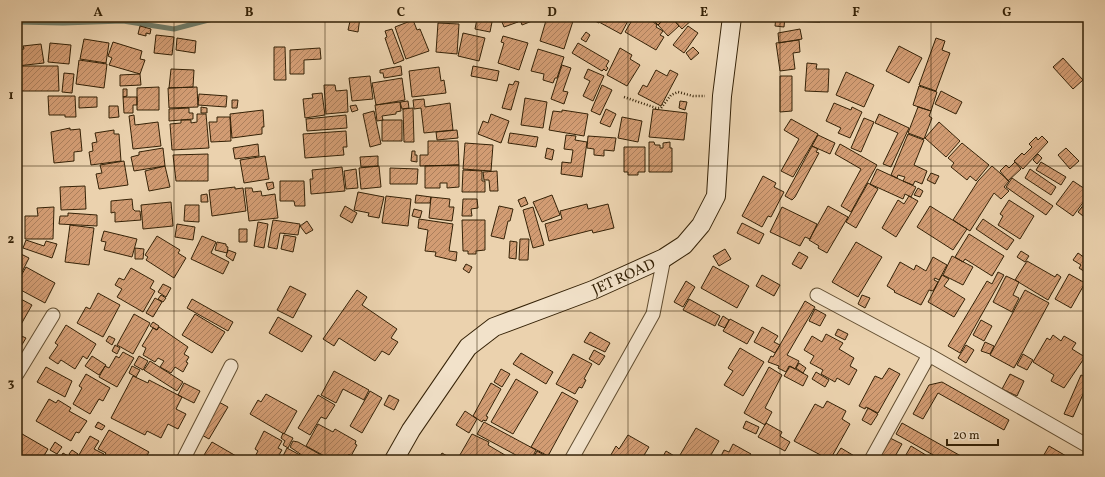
<svg xmlns="http://www.w3.org/2000/svg" width="1105" height="477" font-family="Vollkorn,serif">
  <style>
    .lines { fill: none; stroke-linecap: round; stroke-linejoin: round }
    .stream { stroke: #707c69; stroke-width: 5 }
    .building { fill: url(#building-hatch); stroke: #352207 }
    .street-casing { stroke: #624e31; stroke-width: 15 }
    .secondary-casing { stroke: #352207; stroke-width: 20 }
    .path { stroke: #352207; stroke-width: 2.5; stroke-dasharray: 1 2; stroke-linecap: butt }
    .street { stroke: #f2e2ca; stroke-width: 13 }
    .secondary { stroke: #f2e2ca; stroke-width: 18 }
    .grid { fill: none; stroke: #352207; stroke-width: 1; stroke-opacity: 0.55 }
    .labels { text-anchor: middle; stroke-width: 4; stroke-linejoin: round; paint-order: stroke }
    .street-label { font-size: 15px; fill: #352207; stroke: #f2e2ca }
    .neatline { fill: none; stroke: #352207; stroke-width: 1.5 }
    .grid-label { font-size: 13px; text-anchor: middle; font-weight: bold; fill: #352207 }
  </style>
  <defs>
    <pattern id="building-hatch" width="6" height="6" patternUnits="userSpaceOnUse"><rect width="6" height="6" fill="#d29c73"/><path d="M-1 1l2-2M0 6l6-6M5 7l2-2" fill="none" stroke="#ab7f5c"/></pattern>
  </defs>
  <rect width="100%" height="100%" fill="#ebd2ae"/>
  <filter id="stains"><feTurbulence type="fractalNoise" baseFrequency=".005" numOctaves="4"/><feColorMatrix values="0 0 0 0 .2 0 0 0 0 .09 0 0 0 0 .02 0 0 0 .5 -.17"/></filter>
  <radialGradient id="worn" r=".72"><stop offset=".6" stop-color="#630" stop-opacity="0"/><stop offset="1" stop-color="#630" stop-opacity=".3"/></radialGradient>
  <g class="lines">
    <path class="stream" d="M17,22l46,1 60,-2 51,8 46,-12"/>
  </g>
  <path class="building" d="M17,17h13v1h-13z
    M351,17h9l-2,15 -10,-2z
    M365,17h10l-8,4z
    M467,17h26v3z
    M500,17h16l2,5 -14,5z
    M519,17h23l-20,8z
    M547,17l27,1 -10,31 -24,-8z
    M587,17h15l-3,6z
    M602,17h28l-9,17 -22,-12z
    M634,17h13l10,8 -1,2 7,4 -3,4 4,2 -8,13 -31,-18z
    M650,17h16l-8,8z
    M666,17h5l8,9 -11,10 -10,-11z
    M671,17h24l-13,12z
    M776,17h9l-1,10 -9,-1z
    M786,17h34v5l-34,-1z
    M477,19l15,3 -2,10 -15,-3z
    M413,20l4,10 3,-1 9,22 -23,8 -11,-32z
    M438,23l21,1 -2,30 -21,-2z
    M140,26l11,3 -1,5 -4,-1v3l-8,-2z
    M688,26l10,7 -14,20 -11,-8z
    M392,29l12,31 -10,4 -9,-26 2,-1 -2,-6z
    M800,29l2,10 -23,4 -1,-10z
    M586,32l4,3 -4,7 -5,-3z
    M463,33l22,5 -6,23 -21,-5z
    M156,35l18,2 -2,18 -18,-2z
    M503,36l25,7 -9,27 -21,-7 6,-20 -3,-1z
    M177,38l19,3 -1,12 -19,-3z
    M936,38l9,3 -3,9 8,3 -14,38 -17,-6z
    M84,39l25,4 -3,20 -26,-4z
    M799,40l1,12 -7,1 2,16 -15,2 -4,-28z
    M113,42l29,9 -2,8 5,1 -5,14 -31,-9 3,-7 -4,-2z
    M50,43l21,2 -2,19 -21,-2z
    M578,43l31,18 -3,5 2,2 -2,3 -2,-2 -2,2 -30,-18z
    M41,44l3,19 -27,3v-16l7,-1 -1,-3z
    M899,46l23,12 -13,25 -23,-12z
    M274,47h11l1,33h-12z
    M693,47l6,6 -8,7 -5,-7z
    M320,48l1,11 -17,1v14h-14v-24z
    M620,48l12,7 -2,4 10,6 -13,21 -20,-11z
    M538,49l26,8 -7,21h-2l-2,5 -10,-3 1,-6 -13,-3z
    M1063,58l20,22 -10,9 -20,-22z
    M79,60l28,4 -3,24 -28,-4z
    M807,63l10,1 -1,5h13l-1,23 -23,-1z
    M562,65l9,3 -8,23 5,1 -4,12 -13,-5z
    M21,66h37l1,25h-38z
    M401,66l1,9 -18,3 -1,-5h-3v-3z
    M473,66l26,5 -2,10 -26,-5z
    M439,67l2,14 3,-1 2,13 -34,4 -3,-26z
    M171,69l23,1 -1,17 -24,1z
    M588,69l16,7 -11,25 -10,-5 7,-15 -6,-3z
    M656,70l11,6 3,-6 8,4 -17,32 -23,-12 5,-9 4,2z
    M846,72l28,13 -10,22 -28,-12z
    M64,73l10,1 -2,19 -10,-1z
    M140,74l1,11 -21,1v-11z
    M370,76l3,23 -21,2 -3,-23z
    M780,76h12v35l-12,1z
    M402,78l3,22 -29,5 -4,-22z
    M515,81l4,1 -8,28 -9,-2 7,-24 4,1z
    M324,85h11l1,6 11,-1 1,22 -22,2z
    M602,85l10,5 -12,25 -9,-4z
    M919,86l18,6 -6,19 -18,-6z
    M159,87v23h-22v-22z
    M197,87l1,20 -29,1 -1,-20z
    M123,89h4v7l-4,1z
    M941,91l21,11 -6,12 -21,-10z
    M322,93l3,22 -20,3 -2,-19 10,-1 -1,-4z
    M199,94l28,2 -1,11 -28,-2z
    M48,96h27l1,21h-11v-2h-16z
    M79,97h18v10l-18,1z
    M123,97h14v8h-4v8h-9z
    M525,98l22,4 -4,26 -22,-3z
    M424,99l1,8 25,-4 3,27 -29,3 -3,-25 -7,1 -1,-9z
    M232,100h6l-1,8h-5z
    M408,101l1,7 -7,1 -2,-7z
    M680,101l7,1 -2,8 -6,-2z
    M400,102l1,9 -5,1v2l-14,2 1,4 -6,1 -2,-16z
    M834,103l17,7 1,-3 10,5 -12,26 -12,-5 3,-5 -15,-7z
    M356,105l2,5 -6,2 -2,-6z
    M109,106h9l1,11 -10,1z
    M201,107l6,1v5h-6z
    M918,107l13,4 -2,5 3,2 -8,21 -16,-6z
    M189,108v5h4v6l-24,2v-12z
    M413,108l1,34h-10l-1,-33z
    M606,109l10,5 -6,13 -10,-4z
    M653,109l34,4 -3,27 -35,-3z
    M263,110l1,17h-2v7l-30,4 -2,-24z
    M562,110l26,4 -4,22 -35,-6 4,-19 9,1z
    M374,111l7,33 -11,3 -7,-33z
    M197,114h9l3,34 -37,2 -2,-26 11,-1v-3h10v3l6,-1z
    M491,114l18,7 -8,22 -23,-9 5,-13 5,2z
    M879,114l30,14 -18,39 -8,-3 15,-31 -23,-10z
    M134,115l1,10 23,-3 3,24 -28,3 -4,-33z
    M346,115l1,13 -40,3 -1,-12z
    M217,117h13l1,24 -20,1 -2,-20h8z
    M622,117l20,4 -4,21 -20,-4z
    M864,118l10,4 -13,30 -10,-4z
    M791,119l27,15 -25,43 -12,-6 18,-32 -15,-9z
    M382,120h20v21h-20z
    M939,122l21,19 -14,16 -21,-19z
    M70,128v2l10,-1 2,22 -8,1v9l-20,2 -3,-31z
    M114,130v4h5l2,27 -30,4 -2,-13 4,-1 -1,-8 5,-1 -2,-9z
    M457,130l1,8 -21,2 -1,-8z
    M346,131l1,16h-4l1,8 -39,3 -2,-24z
    M510,133l28,4 -2,10 -28,-4z
    M908,134l16,6 -10,25 13,6 -5,13 -7,-3 -2,4 -10,-4 2,-4 -7,-2 -1,3 -6,-3z
    M566,135l10,1 -1,4 12,2 -5,35 -21,-3 1,-12 9,1 2,-13 -9,-1z
    M818,135l17,8 -5,11 -18,-8z
    M588,136l28,2 -2,13 -10,-1v6l-10,-1v-6l-7,-1z
    M1042,136l6,6 -25,27 -9,-8 8,-8 2,2 8,-8 -3,-3 7,-7 2,3z
    M428,141h30l1,24 -39,1v-11h8z
    M649,142h5l1,3h5v3h3v-5l7,-1v6h2v24h-23z
    M465,143l28,2 -2,26 -28,-2z
    M962,143l27,22 -13,16 -6,-5 -3,4 -16,-13 3,-4 -6,-5z
    M258,144l1,12 -24,3 -2,-11z
    M840,144l37,21 -26,47 -10,-6 20,-37 -26,-15z
    M812,146l6,3 -2,3 3,1 -24,44 -3,3 -7,-4z
    M624,147h21v25h-7v3h-10v-3h-4z
    M163,148l2,18 -31,5 -3,-14 8,-2v-3z
    M547,148l7,2 -2,10 -7,-2z
    M1066,148l13,13 -9,8 -12,-14z
    M412,151h3v4h2v7l-6,-1z
    M208,154v27h-32l-3,-26z
    M1038,154l4,4 -5,6 -4,-4z
    M265,156l4,23 -25,4 -4,-23z
    M378,156v10l-17,1 -1,-10z
    M124,161l4,24 -29,4 -3,-15 6,-1 -2,-8z
    M1015,162l6,7 -13,12 -8,-10 6,-6 3,3z
    M1041,162l25,15 -5,8 -25,-15z
    M459,165v22l-12,1v-5h-7v5h-15v-22z
    M165,166l5,21 -21,4 -4,-20z
    M379,166l2,21 -20,2 -2,-21z
    M992,166l17,15 -5,6 5,4 -8,8 -7,-6 -24,38 -17,-11 25,-39z
    M342,167l3,24 -34,3 -1,-15h3l-1,-9z
    M390,168l28,1 -1,15h-27z
    M356,169l2,19 -12,1 -2,-18z
    M877,169l39,18 -5,10 -6,-3 -2,5 -33,-15z
    M1030,169l26,18 -5,8 -26,-17z
    M463,170l19,1v10h3v11h-23z
    M497,171l1,20h-8l-1,-11h-5l-1,-8z
    M931,173l8,3 -4,8 -8,-4z
    M763,176l13,7 -2,4 10,5 -13,25 -3,-1 -6,11 -20,-11z
    M1012,178l41,28 -7,9 -40,-28z
    M280,181h24l1,25h-10l-1,-5h-14z
    M1073,181l15,10v5l-15,20 -17,-12z
    M273,182l1,6 -6,2 -2,-7z
    M868,183l10,6 -22,39 -10,-6z
    M85,186l1,23 -25,1 -1,-23z
    M235,187v2l8,-1 3,23 -34,5 -3,-26z
    M245,188h7l1,4 8,-1 1,5 13,-2 3,24 -29,3z
    M918,188l5,3 -3,6 -6,-2z
    M358,192l26,5 -5,21 -11,-2 1,-3 -15,-3z
    M207,194l1,8h-7v-7z
    M416,195l15,2 -1,6h-15z
    M552,195l8,20 -18,7 -9,-20z
    M386,196l25,3 -3,27 -26,-3z
    M909,196l9,5 -22,36 -14,-9 16,-28 6,4z
    M431,197l19,2 -1,8h5l-2,14 -23,-3z
    M525,197l3,7 -7,3 -3,-7z
    M132,199l1,10 2,2h5l1,9 -26,2v-10l-4,1v-12z
    M463,199h14l1,9 -7,1 1,7h-10z
    M1088,199v21l-10,-8z
    M1009,200l25,16 -14,23 -22,-14 5,-9 -3,-2z
    M171,202l2,24 -30,3 -2,-24z
    M587,204l1,5 20,-5 6,24 -21,5 -1,-3 -43,11 -4,-17 17,-5 -2,-8z
    M185,205h14v17l-15,-1z
    M345,206l12,7 -5,10 -12,-7z
    M499,206l14,3 -3,12h-2l-4,18 -13,-3z
    M828,206l20,11 -21,36 -9,-5 1,-2 -10,-6z
    M930,206l37,23 -14,21 -36,-23z
    M54,207l-1,32h-28v-23h13l-1,-8z
    M533,207l11,38 -11,3 -10,-38z
    M782,207l35,17 -7,15 -5,-2 -5,9 -30,-14z
    M414,209l8,2 -2,7 -8,-2z
    M68,213l29,2v11l-38,-2 1,-8h8z
    M419,219l34,5 -4,27 8,1 -1,9 -21,-5 1,-4 -11,-1 3,-21 -10,-2z
    M983,219l31,21 -7,10 -31,-21z
    M273,220l27,4 -2,11 -18,-2 -3,16 -9,-2z
    M462,220h23v30l-9,1v3h-8v-3h-5z
    M307,221l6,9 -7,4 -6,-8z
    M258,222l10,2 -4,24 -10,-2z
    M742,223l22,11 -5,10 -22,-11z
    M177,224l18,3 -2,13 -18,-3z
    M70,225l24,3 -5,37 -24,-3z
    M239,229h8v13h-8z
    M104,231l33,8 -5,18 -28,-7 2,-8 -5,-1z
    M969,234l35,22 -12,20 -27,-17 -2,3 -8,-5z
    M284,235l12,2 -3,15 -12,-3z
    M157,236l23,14 -2,3 8,5 -12,20 -28,-18 2,-3 -3,-2z
    M202,236l14,6 -5,11 18,9 -6,12 -32,-15z
    M520,239h9l-1,21h-9z
    M26,240l18,6 2,-5 11,3 -5,14 -29,-10z
    M510,241l7,1 -1,17 -7,-1z
    M217,242l9,2v2l2,1 -1,6 -12,-3z
    M856,242l26,15 -24,40 -26,-15z
    M135,248l9,1 -1,10h-8z
    M725,249l6,10 -12,7 -6,-10z
    M228,250l8,3 -3,8 -7,-5z
    M1021,251l8,5 -4,6 -8,-5z
    M17,252l12,6 -12,24z
    M799,252l9,5 -7,12 -9,-5z
    M1078,253l10,7v14l-9,-6 2,-3 -8,-5z
    M952,256l21,11 -10,18 -20,-10z
    M933,257l14,8 -8,15 -4,-2 -1,2 4,2 -5,9 -4,-1 -8,15 -27,-13 1,-1 -8,-5 13,-24 14,8 2,-5 10,6z
    M1027,261l28,16 2,-3 4,3 -13,23 -33,-20z
    M466,264l6,3 -3,6 -6,-4z
    M713,266l36,20 -12,22 -36,-20z
    M26,267l29,16 -10,20 -28,-15v-5z
    M131,268l23,13 -4,7 5,3 -12,21 -26,-15 5,-8 -7,-4 4,-7 5,2z
    M998,272l6,3 -44,78 -12,-7 39,-65 5,3z
    M1069,274l16,9 -14,25 -16,-9z
    M762,275l18,10 -6,11 -18,-10z
    M942,275l7,4 -5,7 21,13 -11,18 -26,-15z
    M1006,276l13,6 -6,13 6,3 -7,14 -19,-10z
    M686,281l9,6 -12,20 -9,-5z
    M163,284l8,4 -5,9 -8,-5z
    M290,286l16,8 -13,24 -16,-8z
    M357,290l10,7 -5,8 35,24 -6,9 7,4 -9,13 -7,-4 -7,10 -36,-23 -5,8 -11,-7z
    M1025,290l24,13 -35,65 -24,-13z
    M98,293l22,12 -17,32 -26,-14 9,-16 4,2z
    M161,295l5,3 -3,4 -5,-3z
    M862,295l8,3 -5,10 -7,-4z
    M17,297l15,8 -13,23 -2,-1z
    M155,298l7,4 -9,15 -7,-4z
    M192,299l41,23 -5,9 -41,-23z
    M689,299l31,17 -5,10 -32,-16z
    M805,301l10,6 -28,48 12,6 -4,8 -6,-3 -3,6 -8,-4 1,-2 -11,-4 3,-6 2,1z
    M815,309l11,6 -6,11 -11,-5z
    M134,314l16,9 -17,31 -16,-9z
    M195,314l30,18 -13,21 -30,-18z
    M723,316l6,4 -4,8 -7,-3z
    M278,317l34,19 -10,16 -33,-19z
    M730,319l24,13 -7,12 -24,-13z
    M981,320l11,6 -8,15 -11,-6z
    M153,322l6,4 -2,4 -7,-4z
    M66,325l30,19 -9,15 -4,-3 -8,13 -14,-9 -3,4 -9,-6 9,-13 -3,-2z
    M159,327l29,20 -4,7 5,3 -3,5 2,1 -5,9 -8,-5 -4,6 -11,-6 4,-6 -6,-3 -3,4 -12,-7 3,-7 -4,-2 11,-18 4,2z
    M762,327l16,9 -4,6 6,3 -5,8 -21,-11z
    M838,329l10,5 -3,6 -10,-5z
    M590,332l20,11 -5,9 -21,-10z
    M17,334l9,4 -9,15z
    M826,334l17,9 -4,6 15,9 -4,8 7,4 -8,15 -12,-7 -2,4 -14,-8 2,-4 -13,-7 4,-7 -10,-6 8,-14 10,6z
    M1053,335l8,6 3,-5 12,7 -4,6 13,8 -21,31 -13,-7 3,-6 -21,-13 14,-24 3,2z
    M109,336l6,3 -3,6 -6,-4z
    M985,342l9,4 -4,8 -9,-3z
    M115,345l5,3 -3,6 -5,-3z
    M966,345l8,5 -8,13 -8,-5z
    M740,348l24,14 -21,34 -19,-11 9,-14 -5,-3z
    M594,350l11,6 -6,9 -10,-6z
    M123,352l11,6 -17,29 -18,-10 6,-11 4,2 7,-12 3,2z
    M521,353l32,19 -7,12 -33,-20z
    M573,354l19,10 -8,15 2,1 -4,8 -3,-1 -4,7 -19,-10z
    M1023,354l10,6 -6,10 -10,-5z
    M92,356l14,9 -7,10 -14,-9z
    M139,356l9,5 -5,9 -9,-5z
    M150,361l33,21 -6,9 -33,-21z
    M799,363l7,5 -3,5 -7,-5z
    M132,366l8,4 -4,7 -7,-4z
    M790,366l18,10 -5,10 -19,-10z
    M46,367l26,14 -7,16 -28,-15z
    M769,367l13,8 -17,33 7,4 -7,13 -21,-12z
    M889,368l11,6 -22,39 -12,-6 -1,2 -6,-3 16,-30 7,3z
    M501,369l9,5 -8,13 -8,-5z
    M334,371l35,19 -5,10 -21,-11 -7,14 -15,-8z
    M816,372l13,8 -4,7 -13,-8z
    M86,374l24,14 -7,13 -4,-2 -9,15 -17,-10 9,-16 -3,-2z
    M1010,374l14,7 -7,15 -15,-7z
    M1081,375l7,3v5l-15,34 -9,-3z
    M133,376l15,7 1,-3 33,17 -6,12 10,5 -8,15 -10,-5 -7,14 -14,-7 -2,4 -34,-17z
    M516,379l22,13 -25,42 -22,-12z
    M942,382l67,38 -5,10 -66,-37 -15,26 -10,-5 16,-29z
    M184,383l16,8 -6,12 -16,-8z
    M491,383l10,6 -15,27 2,1 -2,4 -3,-1 -1,2 -9,-6z
    M370,391l12,7 -20,35 -12,-7z
    M562,392l16,9 -30,55 -17,-9z
    M266,394l31,17 -13,23 -34,-20 8,-14 3,2z
    M318,395l17,10 -9,14 -5,-2 -11,18 -12,-7z
    M389,395l10,5 -5,10 -10,-5z
    M49,399l7,4 2,-3 13,8 -2,3 18,10 -8,12 -3,-1 -5,9 -35,-20z
    M217,401l11,6 -19,32 -11,-6z
    M827,401l19,10 -4,8 8,5 -20,36 -36,-19 21,-37 8,4z
    M868,408l10,6 -7,11 -9,-5z
    M465,411l12,8 -8,14 -13,-8z
    M746,421l13,6 -3,7 -13,-6z
    M98,422l7,4 -3,4 -7,-3z
    M484,422l52,28 -5,10h-6l-48,-26z
    M766,423l16,9 -2,4 10,6 -5,9 -27,-14z
    M902,423l66,37h-26l-46,-26z
    M318,424l15,8 2,-3 21,12 -1,3 2,1 -6,11 -2,-2 -4,6 -8,-2 -1,2h-4l-26,-14z
    M696,428l23,13 -11,19h-19l-9,-5z
    M109,430l40,22 -5,8h-33l-7,-4 2,-3 -8,-4z
    M17,431l31,18 -6,10 -25,1z
    M264,431l18,10 -4,7 4,2 -6,10h-23l5,-9 -3,-2z
    M283,433l10,5 -5,10 -5,-3 2,-4 -4,-3z
    M472,434l17,8 -1,3 22,13 -1,2h-52z
    M628,435l21,12 -6,10 3,1 -1,2h-37l8,-14 3,3z
    M90,436l9,5 -5,8 10,5 -3,6h-25z
    M890,438l12,6 -9,16h-15z
    M293,441l5,1 32,18h-21l-19,-13z
    M55,442l7,5 -5,7 -7,-4z
    M212,442l31,18h-42z
    M733,444l18,10 -2,3 4,3h-34l5,-10 5,2z
    M911,446l23,14h-31z
    M1049,446l24,14h-32z
    M287,448l22,12h-28z
    M841,448l15,9 -2,3h-21z
    M72,450l6,4 -2,4 -7,-4z
    M537,451l12,7 -1,2h-16z
    M666,451l15,9h-20z
    M63,453l12,7h-16z
    M442,453l12,7h-16z"/>
  <g class="lines">
    <g class="street-casing">
      <path id="street" d="M817,295l112,60 159,91
        M17,374l36,-59
        M183,460l48,-94
        M571,460l82,-146 11,-56
        M871,460l58,-105"/>
    </g>
    <g class="secondary-casing">
      <g id="secondary">
        <path id="s1" d="M394,460l17,-30 57,-83 26,-20 99,-37 71,-32 20,-13 17,-20 15,-29 6,-100 10,-79"/>
      </g>
    </g>
    <path class="path" d="M624,97l32,11h5l10,-13 7,-3 15,4h12"/>
    <use href="#street" class="street"/>
    <use href="#secondary" class="secondary"/>
  </g>
  <path class="grid" d="M174,17v443M325,17v443M477,17v443M628,17v443M780,17v443M931,17v443M17,166h1071M17,311h1071"/>
  <g class="labels">
    <g class="street-label">
      <text dy="5" stroke="none"><textPath href="#s1" startOffset="307">JET ROAD</textPath></text>
    </g>
  </g>
  <rect width="1105" height="477" fill="none" stroke="#ebd2ae" stroke-width="44"/>
  <path d="M947 439v6h51v-6" fill="none" stroke="#352207" stroke-width="2"/>
  <text x="953" y="439" font-size="12" fill="#352207" stroke="#f2e2ca" stroke-width="3" paint-order="stroke">20 m</text>
  <rect x="22" y="22" width="1061" height="433" class="neatline"/>
  <g class="grid-label">
    <text x="98" y="16">A</text>
    <text x="249" y="16">B</text>
    <text x="401" y="16">C</text>
    <text x="552" y="16">D</text>
    <text x="704" y="16">E</text>
    <text x="856" y="16">F</text>
    <text x="1007" y="16">G</text>
    <text x="11" y="99">1</text>
    <text x="11" y="243">2</text>
    <text x="11" y="387">3</text>
  </g>
  <rect width="100%" height="100%" filter="url(#stains)"/>
  <rect width="100%" height="100%" fill="url(#worn)"/>
</svg>
